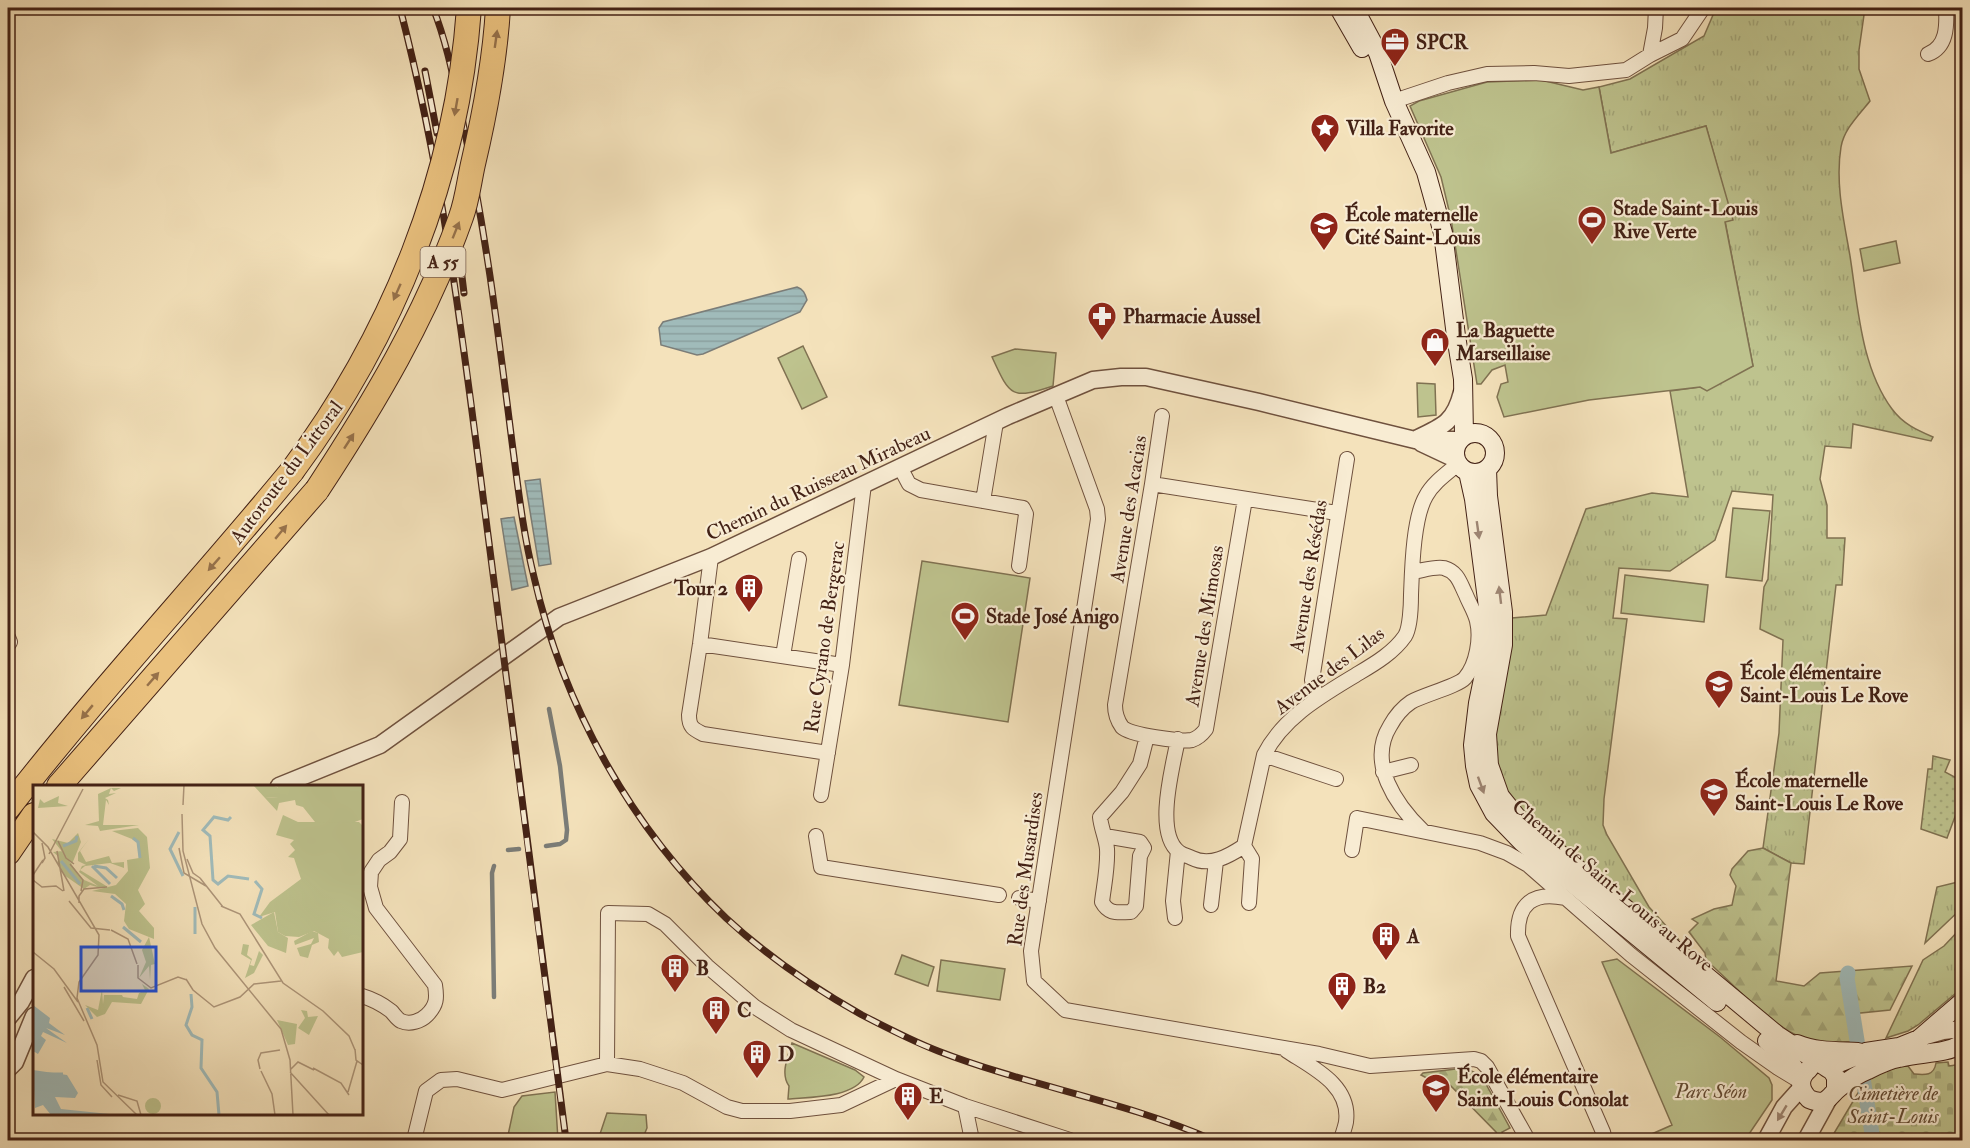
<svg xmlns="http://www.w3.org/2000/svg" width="1970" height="1148" font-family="'IM FELL Double Pica',serif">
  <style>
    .grass { fill: url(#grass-tufts); stroke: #807252; stroke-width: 1.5 }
    .forest { fill: url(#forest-firs); stroke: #807252; stroke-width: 1.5 }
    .cemetery { fill: url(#cemetery-stones); stroke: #807252; stroke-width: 1.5 }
    .park { fill: #bec38e; stroke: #807252; stroke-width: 1.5 }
    .garden { fill: url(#garden-dots); stroke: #807252; stroke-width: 1.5 }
    .water { fill: url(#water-rules); stroke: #7b7d78; stroke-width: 1.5 }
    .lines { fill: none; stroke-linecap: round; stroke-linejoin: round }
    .stream { stroke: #7b7d78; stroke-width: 4.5 }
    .canal { stroke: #a0bbba; stroke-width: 15 }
    .minor-casing { stroke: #6f513e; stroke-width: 16 }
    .tertiary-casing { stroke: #6f513e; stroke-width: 19 }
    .secondary-casing { stroke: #432115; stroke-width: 20 }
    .motorway-casing { stroke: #432115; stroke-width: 26 }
    .minor { stroke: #f8ecd3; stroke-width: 14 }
    .tertiary { stroke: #f8ecd3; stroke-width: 16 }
    .secondary { stroke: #f8ecd3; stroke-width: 18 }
    .motorway { stroke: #eac17e; stroke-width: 24 }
    .rail-casing { stroke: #432115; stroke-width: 7 }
    .rail { stroke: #f8ecd3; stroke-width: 4.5; stroke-dasharray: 14; stroke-linecap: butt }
    .motorway-bridge-casing { stroke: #432115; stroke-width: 26; stroke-linecap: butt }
    .motorway-bridge { stroke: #eac17e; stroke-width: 24 }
    .oneway { fill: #96714a }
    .oneway2 { fill: #9e8674 }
    .labels { text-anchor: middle; stroke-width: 4.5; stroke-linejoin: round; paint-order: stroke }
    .shield { fill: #f8ecd3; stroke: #795e4e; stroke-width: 1.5 }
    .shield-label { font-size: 18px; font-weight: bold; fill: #432115 }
    .poi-label { font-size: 20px; font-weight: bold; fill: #432115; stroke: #f8ecd3; text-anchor: start }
    .street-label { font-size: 20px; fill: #432115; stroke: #f8ecd3 }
    .park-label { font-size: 20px; font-style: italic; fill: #624a33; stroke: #f8ecd3 }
    .inset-river { fill: none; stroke: #a0bbba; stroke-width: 3 }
    .inset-road { fill: none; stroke: #ad9579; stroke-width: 1.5 }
    .view { fill: #1d4ed8; fill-opacity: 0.15; stroke: #1d4ed8; stroke-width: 3 }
    .inset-edge { fill: none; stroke: #432115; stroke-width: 3 }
  </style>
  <defs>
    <pattern id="grass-tufts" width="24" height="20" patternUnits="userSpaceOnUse" patternTransform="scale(1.5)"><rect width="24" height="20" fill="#bec38e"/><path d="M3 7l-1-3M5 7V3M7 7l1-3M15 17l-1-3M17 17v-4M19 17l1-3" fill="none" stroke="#a4a77a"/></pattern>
    <pattern id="forest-firs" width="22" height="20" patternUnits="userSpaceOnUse" patternTransform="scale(1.5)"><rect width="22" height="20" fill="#bec38e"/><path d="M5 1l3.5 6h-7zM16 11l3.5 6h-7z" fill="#a4a77a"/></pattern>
    <pattern id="cemetery-stones" width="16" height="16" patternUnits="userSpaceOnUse" patternTransform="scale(1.5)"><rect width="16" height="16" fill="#bec38e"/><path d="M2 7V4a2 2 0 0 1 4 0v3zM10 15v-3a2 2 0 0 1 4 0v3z" fill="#a4a77a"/></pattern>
    <pattern id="garden-dots" width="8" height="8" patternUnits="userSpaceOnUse" patternTransform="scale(1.5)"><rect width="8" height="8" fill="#bec38e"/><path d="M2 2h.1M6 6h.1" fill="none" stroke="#a4a77a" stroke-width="1.8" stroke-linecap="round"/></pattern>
    <pattern id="water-rules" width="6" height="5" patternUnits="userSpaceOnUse" patternTransform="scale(1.5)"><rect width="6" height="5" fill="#a0bbba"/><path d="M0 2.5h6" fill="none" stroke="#8ba09f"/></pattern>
  </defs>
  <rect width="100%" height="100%" fill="#f4e2bb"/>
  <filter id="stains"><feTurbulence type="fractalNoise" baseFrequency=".00333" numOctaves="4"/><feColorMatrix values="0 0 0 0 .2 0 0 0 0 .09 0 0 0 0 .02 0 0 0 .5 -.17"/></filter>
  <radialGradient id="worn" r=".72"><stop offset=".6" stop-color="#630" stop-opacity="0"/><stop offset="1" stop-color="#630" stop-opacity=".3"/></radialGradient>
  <path class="grass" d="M1716,8h149l-6,42v19l11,32c-11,14 -26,28 -29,46 -6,36 3,74 9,109 8,51 11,111 42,153 11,15 25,21 41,28l-2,4 -78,-17 -2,24 -26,-2 -5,33 7,26v33h18l-3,47h-6l-32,279 -13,-1 -28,-15 16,-115 4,-93 -23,-11 4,-42 4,-8 5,-84 -41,-4 -17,49 -45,31 -51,-3 -6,50 14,1 -23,180 -1,26 4,10 42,72 30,33 -155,-126 -14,-16 -12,-23 -5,-27 19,-130 34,-3 40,-106 66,-16 36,4 -18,-106 30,-4 53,-21 -28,-145 7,-1 -26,-94 -95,27 -12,-66 31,-8 74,-43z
    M1962,881v27l-37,35 12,-56z
    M1962,927v61l-44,37 -10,6 -22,7 37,-78 21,-14z"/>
  <path class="forest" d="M1763,848l28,15 -15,118 28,5 16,-13 92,-7 -22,44 -39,4 5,28c-20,0 -42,2 -60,-7 -31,-15 -64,-52 -90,-75l-1,-7 -16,-21 9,-9 -6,-4 22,-10 18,-4 4,-19 -6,-11 2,-6 16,-18z
    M1464,1068l17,7 29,53 -8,4 4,8h-6l-4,-8 -52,-53 -4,6 -19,-10 2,-2z"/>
  <path class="cemetery" d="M1948,1062l1,4 13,-2v76h-132l38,-64 16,-8 24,-2 6,8c11,1 20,2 22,-11z"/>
  <path class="park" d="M1541,80l42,10 16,-3 12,66 95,-27 27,94 -8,2 28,144 -46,25 -7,-4 -111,13 -85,17 -7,-20 4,-13 7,-2 -3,-17 -13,5 -11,14h-4l-26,-165 -10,-42 -31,-71 9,-5 68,-19z
    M1896,241l4,22 -36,8 -4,-22z
    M803,346l24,51 -25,12 -24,-51z
    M1015,349l41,4 -3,33c-42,14 -43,10 -61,-29z
    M1417,383l18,1 1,31 -18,2z
    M1733,508l37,3 -8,70 -36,-4z
    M922,561l108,17 -22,144 -109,-17z
    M1625,575l83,10 -4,37 -83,-9z
    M902,955l32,12 -6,19 -33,-12z
    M1617,959l103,78 49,41 3,7v15l-27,40h-107l34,-15 -70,-163z
    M941,960l64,9 -5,31 -63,-9z
    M792,1043l63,27 9,7c-10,21 -56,20 -76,22l1,-13c-9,-12 -1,-30 3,-43z
    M555,1092l3,48h-51l7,-33 8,-11z
    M607,1113l39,2 1,13 -5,12h-44z"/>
  <path class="garden" d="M1933,756l17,4 -5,12 17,9v17l-15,40 -26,-9 7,-60h4z"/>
  <path class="water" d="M797,287c6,2 8,6 10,13l-7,12 -97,42 -6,1 -36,-10 -2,-17 4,-6z
    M540,479l11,85 -12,2 -14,-85z
    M514,517l14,69 -16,4 -11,-71z"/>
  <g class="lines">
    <path class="stream" d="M546,846l14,-2 6,-4 1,-10 -7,-64 -11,-57
      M508,850l11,-1
      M494,997l-2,-124 2,-7"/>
    <path class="canal" d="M1848,973l-1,5 26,162"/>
    <g class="minor-casing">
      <path id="minor" d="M1928,54c19,-7 19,-28 18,-46
        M1650,55l5,-27 1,-20
        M1394,101l54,-18 39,-9 47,-1 35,3 57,-6 24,-15 32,-16 21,-31
        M1056,396l41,113 1,10 -67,432 3,30 31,29 254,44 51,12 104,-7 7,2 6,6 41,73
        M1162,416l-10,68 -37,221c0,7 2,15 7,22 8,8 58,15 70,13 6,-2 11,-7 14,-11l39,-230
        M900,467l9,17 12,6 102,18 3,6 -7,52
        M1152,484l185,29
        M983,501l13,-79
        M711,557l-11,87 -11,71c0,12 4,14 14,19l125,19
        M1412,572c9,-1 23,-6 32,-4 14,4 16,15 22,27 3,8 9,17 11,26 4,17 0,43 -12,57 -7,8 -42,17 -54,24 -9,6 -16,15 -21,24 -23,37 6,79 33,105
        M8,637l2,5 -2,3
        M700,644l142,21
        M783,656l16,-97
        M1317,699l-5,-19 35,-221
        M1178,739c-5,27 -24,94 1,113 4,3 9,4 13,6 18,9 37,-2 52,-12
        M1264,755l72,24
        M1383,772l28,-7
        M821,795l21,-130 22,-181
        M816,836l5,31 178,28
        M1105,836l35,6 4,6 -4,8 -4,50 -5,6c-13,0 -22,3 -29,-10 2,-17 6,-35 5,-53 -1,-11 -6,-21 -7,-32l22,-25 18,-28 7,-28
        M1244,846l20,-91c20,-39 59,-60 95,-82 17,-10 35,-21 46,-37 5,-8 6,-31 6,-41 1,-25 2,-77 15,-99 7,-13 20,-22 32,-32
        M1244,846l8,13 -3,44
        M1352,850l5,-32 123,25 27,10 21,12 103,90 110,87 37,26 23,14
        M1019,898l20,3
        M1565,898c-32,-7 -48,6 -47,38l85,196 2,8
        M1211,905l5,-44
        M1175,918l-2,-17 5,-50
        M362,996c10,3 20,8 29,15 3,3 6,8 10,10 9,4 20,0 26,-6 10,-10 10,-17 8,-30l-59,-77 -6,-21 1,-15 8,-12 11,-8 10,-13 2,-37
        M1287,1051c26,17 64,34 59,71 -1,6 -4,13 -5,18
        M896,1079l69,27 105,34
        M965,1106l7,34
        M414,1140l12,-49 15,-11 16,-1 45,11 105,-26 33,5 43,14 44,24 15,4h48l51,-6 55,-26 -105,-49 -36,-23 -48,-41 -42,-42 -17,-10 -40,-1 -1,151"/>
    </g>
    <g class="tertiary-casing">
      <path id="tertiary" d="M1418,438c26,-12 37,-17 44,-46
        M1421,443l34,16
        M279,786l101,-41 179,-128 152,-60 297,-141 85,-36 28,-3h25l113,25 156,38h44
        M8,1018l13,-16 13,-24
        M1919,1038l24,-7 19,-2
        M8,1069l7,-7 19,-46
        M1766,1140l18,-33 17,-19
        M1806,1140l22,-40"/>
    </g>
    <g class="secondary-casing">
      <path id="secondary" d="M1339,8l23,40
        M1354,8l24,45 16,48 32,71 17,61 13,103 7,43 1,57
        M1455 453a20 20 0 1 1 40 0a20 20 0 1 1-40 0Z
        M1487,469l1,27 15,116v33l-16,89 2,31 11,31 20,25 257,214 55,36 4,6v12
        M1468,472l6,27 15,116v35l-11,53 -5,42 2,21 4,19 15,28 28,29 195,160
        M1767,1041l16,13 19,24
        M1797,1044c19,8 40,7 61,8
        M1827,1068l39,-16 33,-5 20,-8 43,-37
        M1809,1069c-11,9 -10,20 0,30 19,8 19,-3 31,-12 9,-7 18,-13 28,-17 10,-5 20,-10 31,-12 21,-6 44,-3 63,-14"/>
    </g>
    <g class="motorway-casing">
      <path id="motorway" d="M59,786l258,-296
        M8,808c90,-116 191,-224 284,-337
        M8,853l26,-38"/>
    </g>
    <use href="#minor" class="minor"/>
    <use href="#tertiary" class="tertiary"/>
    <use href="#secondary" class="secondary"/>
    <use href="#motorway" class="motorway"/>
    <g class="rail-casing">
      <path id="rail" d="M400,8c45,173 65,350 88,527 26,202 51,404 78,605
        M433,8c14,35 21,73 29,110 11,53 20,105 28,158 8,55 15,110 22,166 6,45 11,91 22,135 29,128 97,251 192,341 41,38 88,70 136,97 25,13 50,26 76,36 90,35 187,50 275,89
        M1611,8l2,1
        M425,71l12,62
        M457,236l7,57"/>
    </g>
    <use href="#rail" class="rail"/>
    <g class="motorway-bridge-casing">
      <path id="motorway-bridge" d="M292,471c101,-136 165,-294 177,-463
        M317,490c57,-87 109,-174 144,-273 6,-16 8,-35 12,-53 12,-51 22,-104 25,-156"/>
    </g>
    <use href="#motorway-bridge" class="motorway-bridge"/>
  </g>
  <defs><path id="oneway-solid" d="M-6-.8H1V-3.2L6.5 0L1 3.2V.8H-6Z" transform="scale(1.5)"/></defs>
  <g class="oneway">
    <use href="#oneway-solid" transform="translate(496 39) rotate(-82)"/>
    <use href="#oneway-solid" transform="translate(456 107) rotate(100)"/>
    <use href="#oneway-solid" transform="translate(456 230) rotate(-68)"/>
    <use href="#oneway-solid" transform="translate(397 292) rotate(114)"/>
    <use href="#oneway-solid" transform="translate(349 441) rotate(-57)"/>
    <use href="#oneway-solid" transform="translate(281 532) rotate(-50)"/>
    <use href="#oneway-solid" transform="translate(214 564) rotate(131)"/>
    <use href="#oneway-solid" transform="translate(153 679) rotate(-49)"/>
    <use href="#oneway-solid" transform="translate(87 712) rotate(130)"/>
  </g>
  <g class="oneway2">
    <use href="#oneway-solid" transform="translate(1478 530) rotate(82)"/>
    <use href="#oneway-solid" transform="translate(1500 595) rotate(-97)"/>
    <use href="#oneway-solid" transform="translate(1481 785) rotate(70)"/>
    <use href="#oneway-solid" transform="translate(1782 1113) rotate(121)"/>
  </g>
  <defs>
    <g id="office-pin" transform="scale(1.5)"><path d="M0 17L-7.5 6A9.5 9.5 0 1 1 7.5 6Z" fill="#8f2418" stroke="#f8ecd3"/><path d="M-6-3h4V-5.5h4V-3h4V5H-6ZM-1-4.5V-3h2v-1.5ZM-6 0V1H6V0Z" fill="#fff"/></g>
    <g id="sight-pin" transform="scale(1.5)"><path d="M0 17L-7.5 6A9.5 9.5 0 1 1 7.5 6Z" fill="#8f2418" stroke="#f8ecd3"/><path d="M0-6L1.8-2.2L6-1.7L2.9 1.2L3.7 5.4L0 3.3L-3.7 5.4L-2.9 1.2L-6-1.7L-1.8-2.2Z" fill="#fff"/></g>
    <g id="stadium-pin" transform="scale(1.5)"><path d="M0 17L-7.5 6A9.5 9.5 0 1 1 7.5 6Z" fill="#8f2418" stroke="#f8ecd3"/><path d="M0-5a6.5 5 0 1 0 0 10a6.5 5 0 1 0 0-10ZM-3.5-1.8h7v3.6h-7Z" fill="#fff"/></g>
    <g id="school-pin" transform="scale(1.5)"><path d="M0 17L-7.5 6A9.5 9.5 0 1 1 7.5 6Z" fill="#8f2418" stroke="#f8ecd3"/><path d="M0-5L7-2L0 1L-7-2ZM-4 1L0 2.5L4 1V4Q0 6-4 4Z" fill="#fff"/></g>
    <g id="pharmacy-pin" transform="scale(1.5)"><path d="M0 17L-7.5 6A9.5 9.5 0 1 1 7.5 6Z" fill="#8f2418" stroke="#f8ecd3"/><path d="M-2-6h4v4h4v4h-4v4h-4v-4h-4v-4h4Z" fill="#fff"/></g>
    <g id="shop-pin" transform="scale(1.5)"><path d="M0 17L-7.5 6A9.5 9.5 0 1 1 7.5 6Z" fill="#8f2418" stroke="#f8ecd3"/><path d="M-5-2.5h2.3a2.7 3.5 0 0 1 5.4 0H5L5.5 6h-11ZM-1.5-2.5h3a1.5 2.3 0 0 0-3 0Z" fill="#fff"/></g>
    <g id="building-pin" transform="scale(1.5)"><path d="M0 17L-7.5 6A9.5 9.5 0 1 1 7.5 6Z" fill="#8f2418" stroke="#f8ecd3"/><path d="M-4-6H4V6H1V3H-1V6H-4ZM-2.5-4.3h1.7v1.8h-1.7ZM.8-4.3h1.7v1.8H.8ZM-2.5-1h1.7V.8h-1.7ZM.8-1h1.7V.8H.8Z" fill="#fff"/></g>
  </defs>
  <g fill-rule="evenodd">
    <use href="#office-pin" x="1395" y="42"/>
    <use href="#sight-pin" x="1325" y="128"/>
    <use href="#stadium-pin" x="1592" y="220"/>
    <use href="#school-pin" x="1324" y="226"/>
    <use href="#pharmacy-pin" x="1102" y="316"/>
    <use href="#shop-pin" x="1435" y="342"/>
    <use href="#building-pin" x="749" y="588"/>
    <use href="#stadium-pin" x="965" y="616"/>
    <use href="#school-pin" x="1719" y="684"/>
    <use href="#school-pin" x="1714" y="792"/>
    <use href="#building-pin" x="1386" y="936"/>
    <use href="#building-pin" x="675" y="968"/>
    <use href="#building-pin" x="1342" y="986"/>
    <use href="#building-pin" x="716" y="1010"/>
    <use href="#building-pin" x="757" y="1054"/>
    <use href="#school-pin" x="1436" y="1088"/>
    <use href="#building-pin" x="908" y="1096"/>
  </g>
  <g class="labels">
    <rect class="shield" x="420.5" y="247" width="45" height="30" rx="4.5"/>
    <g class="shield-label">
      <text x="443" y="268">A 55</text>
    </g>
    <g class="poi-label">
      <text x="1416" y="49">SPCR</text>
      <text x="1346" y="135">Villa Favorite</text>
      <text x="1613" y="215">Stade Saint-Louis<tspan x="1613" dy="23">Rive Verte</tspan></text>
      <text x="1345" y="221">École maternelle<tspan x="1345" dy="23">Cité Saint-Louis</tspan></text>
      <text x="1123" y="323">Pharmacie Aussel</text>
      <text x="1456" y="337">La Baguette<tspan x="1456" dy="23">Marseillaise</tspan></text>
      <text x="728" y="595" text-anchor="end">Tour 2</text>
      <text x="986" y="623">Stade José Anigo</text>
      <text x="1740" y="679">École élémentaire<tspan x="1740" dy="23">Saint-Louis Le Rove</tspan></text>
      <text x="1735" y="787">École maternelle<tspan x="1735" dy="23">Saint-Louis Le Rove</tspan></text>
      <text x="1407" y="943">A</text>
      <text x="696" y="975">B</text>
      <text x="1363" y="993">B2</text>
      <text x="737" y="1017">C</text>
      <text x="778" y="1061">D</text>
      <text x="1457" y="1083">École élémentaire<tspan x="1457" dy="23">Saint-Louis Consolat</tspan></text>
      <text x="929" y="1103">E</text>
    </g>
    <g class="street-label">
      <text transform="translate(286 472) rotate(-53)" y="7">Autoroute du Littoral</text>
      <text transform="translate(818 483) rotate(-25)" y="7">Chemin du Ruisseau Mirabeau</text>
      <text transform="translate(1128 509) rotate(-81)" y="7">Avenue des Acacias</text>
      <text transform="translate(1308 576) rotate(-81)" y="7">Avenue des Résédas</text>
      <text transform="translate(1204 626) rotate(-81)" y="7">Avenue des Mimosas</text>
      <text transform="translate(824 637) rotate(-82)" y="7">Rue Cyrano de Bergerac</text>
      <text transform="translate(1329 670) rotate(-37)" y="7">Avenue des Lilas</text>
      <text transform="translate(1025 869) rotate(-82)" y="7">Rue des Musardises</text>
      <text transform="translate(1613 885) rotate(40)" y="7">Chemin de Saint-Louis au Rove</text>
    </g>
    <g class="park-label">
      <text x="1711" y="1098">Parc Séon</text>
      <text x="1893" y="1100">Cimetière de<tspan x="1893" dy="23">Saint-Louis</tspan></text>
    </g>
  </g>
  <g transform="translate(33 785)">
    <rect width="330" height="330" fill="#f4e2bb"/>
    <path d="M220,0h19l12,5 -6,7 -13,1zM78,3h10l-7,3 -3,-3 -2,6 7,-1 -11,5 3,2 1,5 -3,-5 -3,25h36l-39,6 -2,-5 -13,-1 14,-4 -1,-27zM26,11l-1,7 10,3 -30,2 2,-9 4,4zM250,30l15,7h61l4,4v126l-21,5 -4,-6 -4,5 -6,-8 1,-9 -15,-8 -15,6 -14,-1 -7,-4 -3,-20 -16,5 11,-15 31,-23 -7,-21 -6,-1 7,-7 -5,-6 4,-4 -18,-5zM45,48l3,9 -9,22 -20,-25 16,4zM56,54l-9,12 6,11 23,-6 3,7 12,-1v6l-14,-5 -25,3 -5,4 28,17h-11l-7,-2 -6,4 -20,-14 -8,-15 2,2 1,-5 -6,-5 9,-1 20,28 16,7 -19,-14 3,-6 4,-1 -8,-4v-8zM116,152l6,27 -4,1 -1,15 -1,-14 -10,12 7,-16 -4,-12zM112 321a8 8 0 1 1 16 0a8 8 0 1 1-16 0Z" fill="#bec38e"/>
    <path d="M239,0h91v34l-11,4 -37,-1 -12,-15 -7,-2 -1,-5 -16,3 -2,8 -12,-13 13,-1v-10z" fill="#bec38e"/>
    <path d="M105,43l9,9 3,31 -12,22 7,14 -6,7 15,17v11l-25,-10 -5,-8 2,-17 -11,-10 -23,-3 24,-6 12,-14 -1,-11 12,-2 -2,-17 -25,-10zM279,146l6,2 1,9 -7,3 -4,13 -8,-2 -3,-8 14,-4 3,-6 -19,7 -1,-4zM210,159l6,1 -2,10 5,4 -2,6 4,1 5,-15 4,4 -9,18 -9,5 6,-18 -10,-6zM109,199l7,5 -8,15 -29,-2 -7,12 -8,3 -12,-12 13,5 4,-21 1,15 1,-9h18l-2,-4 3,6 14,2 2,-6 6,-3zM268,225l6,1 1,6 10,-1 -9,19 -11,-7 7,-10zM244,235l20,4 -2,20 -7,1z" fill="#bec38e"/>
    <path d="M241,127l4,20 10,6 -2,15 -18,-7 -17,-21z" fill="#bec38e"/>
    <path d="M0,220l17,13 -1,5 16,12 -19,-7 21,15 -24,-11 -2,4 5,4 -8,14 -5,-3zM0,285l34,5 11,18 -3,5 -20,-1 6,12 58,6h-68l-8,-10 -8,3z" fill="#a0bbba"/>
    <path class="inset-river" d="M198,32l-3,3 -14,-3 -11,13 7,6 3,44 5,4 10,-8 21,3M146,47l-9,17 13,27M100,53l5,4 2,16M30,61l13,-5 1,-5M28,76l19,23M59,81l18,18M61,81l12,2 11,10M222,96l7,8 -8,25 8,4M78,111l11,8 2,6M162,122v27M90,142l18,15M158,209l1,13 -6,18 6,10 10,5 -1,28 16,24 2,23M54,223l5,11 -4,-9M0,289h30"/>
    <path class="inset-road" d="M150,20l1,-20M149,29l1,37 19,73 13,24 66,81 9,31 3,55M0,47l15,15 51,88 -1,20 -19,27 -2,16 20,47 6,37 34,33M25,56l8,17 8,6M146,63l5,25 22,13M24,66l7,40M16,69l34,-65M154,74l6,14 7,5M9,78l3,-5 -3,-15M37,79l13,16 -2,11M0,90l10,-15M167,93l23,29M0,95l9,7 14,-1 7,5M36,116l22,27 19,2M46,118v-7l5,-7 23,-2M188,121l19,8 43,69 40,28 26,25 6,14M78,145l17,9 9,25M0,167l21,17 24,33M105,180v13l13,10 27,-11 9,3M153,194l7,11 21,17 26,-10 14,-13 27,-3M31,202l20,34M322,264l1,11 7,5M64,275l4,25 11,12M280,283l28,15 8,12M227,284l-2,-9 3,-7 19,-3M258,284l7,-7 16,8M228,286l11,23 3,21M257,287l39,43M315,307l9,-31M85,310l19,6 4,14"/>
    <path class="view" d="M48,162h75v44h-75z"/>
    <rect width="330" height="330" class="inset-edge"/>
  </g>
  <rect width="1970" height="1148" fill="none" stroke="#f4e2bb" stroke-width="30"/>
  <rect x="9" y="9" width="1952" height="1130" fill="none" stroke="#432115" stroke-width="3"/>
  <rect x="15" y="15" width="1940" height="1118" fill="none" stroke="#432115" stroke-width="1.5"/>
  <rect width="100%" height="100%" filter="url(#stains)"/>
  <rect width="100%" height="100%" fill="url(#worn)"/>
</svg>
